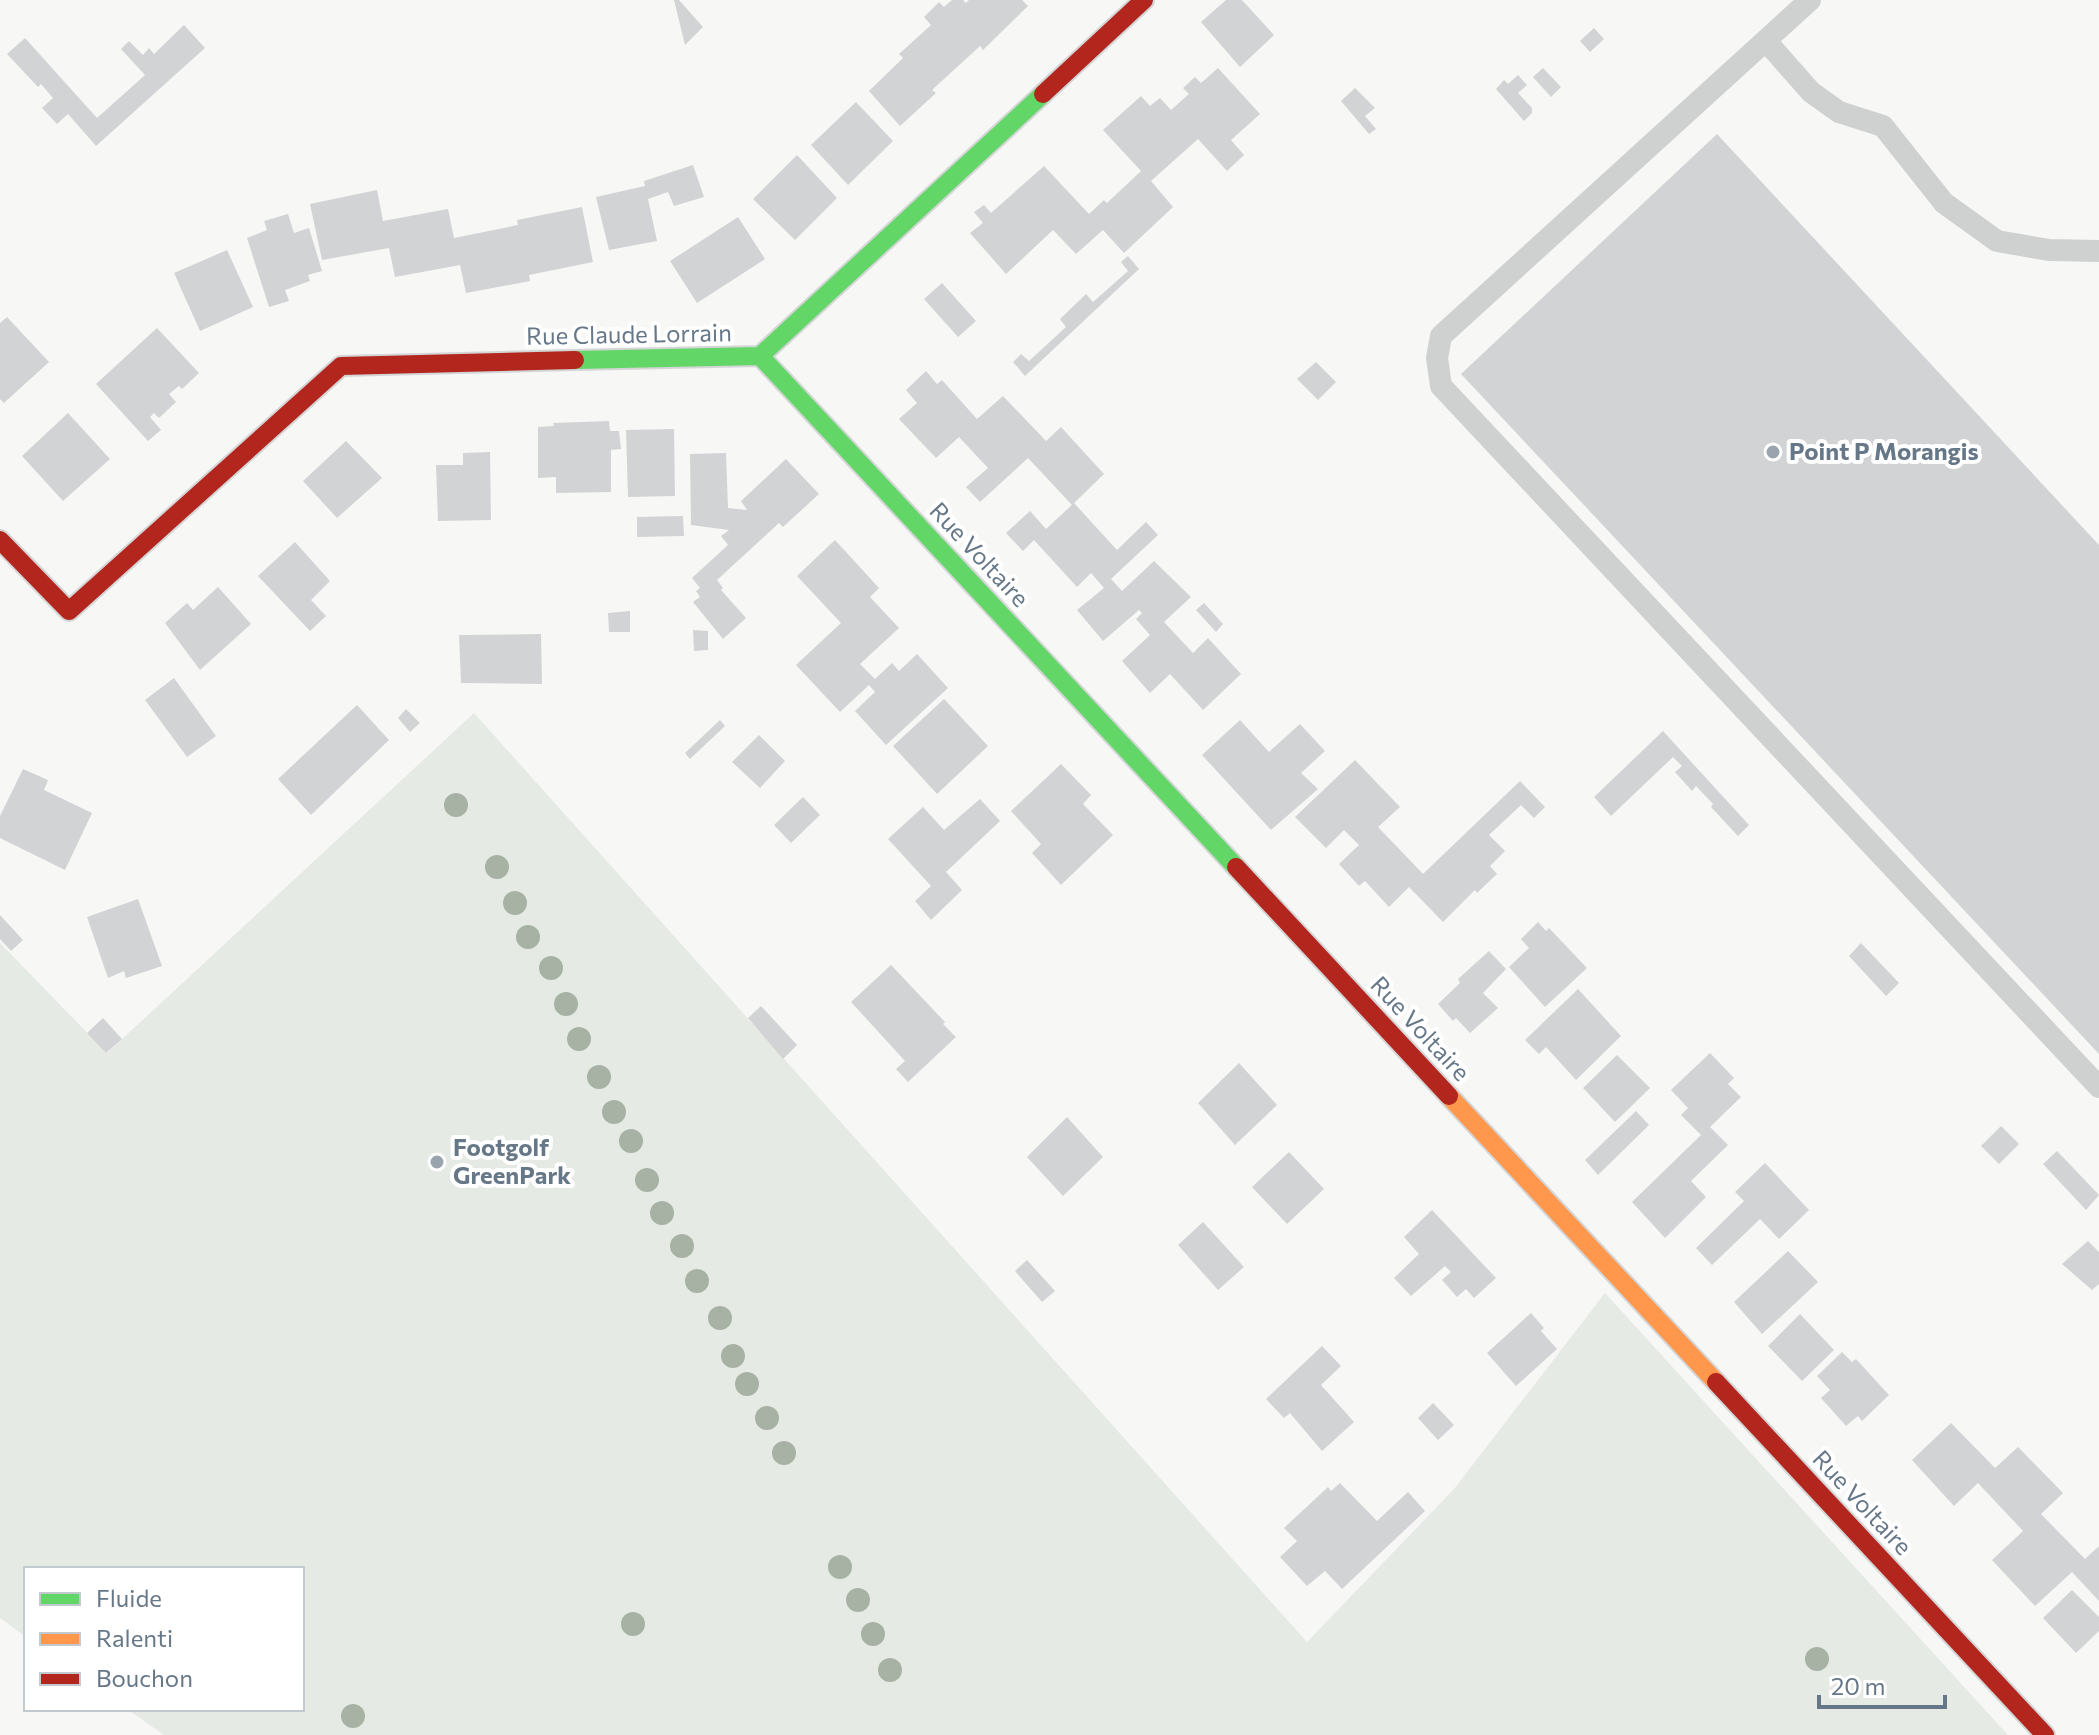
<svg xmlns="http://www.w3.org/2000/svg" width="2099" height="1735" font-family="Commissioner,sans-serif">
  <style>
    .green { fill: #e6eae4 }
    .building { fill: #d2d3d4 }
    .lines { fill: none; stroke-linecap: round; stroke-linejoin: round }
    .fast-casing { stroke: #d4d5d6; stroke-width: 22 }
    .slow-casing { stroke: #d4d5d6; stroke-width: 22 }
    .jam-casing { stroke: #d4d5d6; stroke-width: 22 }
    .lane { stroke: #cfd1d1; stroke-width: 22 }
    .fast { stroke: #63d668; stroke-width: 18 }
    .slow { stroke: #ff974d; stroke-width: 18 }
    .jam { stroke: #b3261e; stroke-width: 18 }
    .tree { fill: #a7b2a4 }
    .poi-dot { fill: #99a4ae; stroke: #fff; stroke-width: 3 }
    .labels { text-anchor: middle; stroke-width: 8; stroke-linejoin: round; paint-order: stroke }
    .street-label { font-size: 24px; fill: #678; stroke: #fff }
    .poi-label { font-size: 24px; font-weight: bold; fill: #678; stroke: #fff; text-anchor: start }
  </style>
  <rect width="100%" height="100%" fill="#f7f7f6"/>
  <path class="green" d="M474,713l833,929 147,-153 151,-196 403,442h-1844l-37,-26h175v-140h-276v68l-26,-19v-675l107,110z"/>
  <path class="building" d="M674,0h5l24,27 -18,18z
    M952,0h11l3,3 3,-3h53l6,6 -45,44 -3,-4 -48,44 4,3 -36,33 -31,-35 34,-33 -4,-4 32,-29 -7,-8 15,-15 5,5z
    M1226,0h16l32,35 -34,32 -39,-45z
    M184,25l21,23 -109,98 -28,-32 -11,10 -15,-16 11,-10 -12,-14 -3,3 -31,-33 18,-16 72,80 48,-43 -24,-26 8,-8 14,14 6,-7 5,6z
    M1594,28l10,11 -14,13 -10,-11z
    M1218,68l42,46 -29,26 13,15 -17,16 -29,-32 -47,42 22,26 -49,46 -21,-23 -27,24 -23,-24 -47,44 -36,-41 13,-10 -9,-11 10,-7 7,8 53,-47 45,48 15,-14 3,3 34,-32 -38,-41 38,-34 9,10 10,-8 11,12 18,-16 -6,-6 12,-11 6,6z
    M1543,68l18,19 -10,10 -18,-20z
    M1518,75l9,10 -9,8 14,15v5l-8,8 -28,-32 8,-9 4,4z
    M1355,88l20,20 -10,8 11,13 -7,5 -28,-33z
    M856,102l37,39 -45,44 -37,-40z
    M1717,134l382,411v509l-638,-680z
    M797,155l40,43 -42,42 -42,-41z
    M693,165l11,32 -30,9 -6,-14 -20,7 9,42 -48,9 -13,-53 49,-11 -1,-5z
    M377,190l6,31 65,-12 6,29 64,-13 -1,-5 65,-13 11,55 -64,13 1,6 -64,12 -6,-28 -65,12 -6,-29 -67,12 -12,-56z
    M288,214l6,19 15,-5 13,43 -14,4 2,6 -25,9 4,11 -20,6 -22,-69 20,-8 -3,-9z
    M738,217l27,42 -68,44 -27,-42z
    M227,250l26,57 -53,24 -26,-58z
    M1128,256l11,13 -114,107 -12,-14 8,-8 8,7 37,-34 -6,-8 26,-25 7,8 35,-31 -7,-9z
    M942,283l34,38 -18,16 -34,-38z
    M7,317l42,45 -45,41 -4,-4v-76z
    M157,328l42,45 -17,16 -3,-3 -10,8 7,8 -17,16 -5,-5 -4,4 11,13 -13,11 -52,-57z
    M1316,362l20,20 -18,18 -21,-21z
    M926,371l11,13 5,-4 35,39 26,-23 43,45 15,-14 43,47 -32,31 -44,-47 -48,44 -14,-15 22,-19 -29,-31 -23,21 -37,-39 18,-16 -11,-13z
    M68,413l42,46 -47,42 -41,-45z
    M609,421l1,10h9l2,18 -10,1v42l-55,1v-16l-18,1v-51l16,-1 -1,-3z
    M674,429l1,67 -47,1 -2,-67z
    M346,441l36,37 -45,40 -34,-37z
    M490,452l1,68 -53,1 -2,-56h27v-12z
    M726,453l2,55 19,2 -6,-9 45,-42 33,35 -36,33 -4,-4 -62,57 6,8 -2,2 25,28 -23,21 -30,-37 7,-5 -4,-6 4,-3 -8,-10 36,-33 -7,-9 8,-6 -38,-5 -1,-71z
    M1074,503l43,47 29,-28 12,13 -47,44 11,12 32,-30 37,36 -27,25 29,31 15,-15 33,36 -38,36 -33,-36 -20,19 -28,-32 28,-26 -14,-16 6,-6 -3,-3 -36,31 -26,-31 27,-22 -13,-15 -14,14 -43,-47 -11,11 -17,-18 24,-22 16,18z
    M683,516l1,20 -47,1v-20z
    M835,540l44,48 -9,9 29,31 -39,36 15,15 17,-16 7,8 18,-17 31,34 -62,57 -31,-34 20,-19 -6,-7 -29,27 -44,-47 45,-42 -44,-47z
    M295,542l35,39 -19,19 15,16 -16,15 -52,-55z
    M218,587l33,37 -51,46 -35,-47 22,-20 6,7z
    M1204,603l19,21 -7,8 -20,-22z
    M630,611v21h-21l-1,-19z
    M693,630l15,1v19l-14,1z
    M541,634l1,50 -81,-1 -2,-48z
    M174,678l42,58 -29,21 -42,-57z
    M944,699l44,47 -51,48 -44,-48z
    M357,705l32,35 -78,75 -33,-36z
    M406,709l14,14 -10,9 -12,-14z
    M720,720l5,6 -35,33 -5,-6z
    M1240,720l29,32 31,-28 25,27 -24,22 17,16 -47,41 -69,-75z
    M1663,731l86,94 -11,11 -27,-29 2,-3 -17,-18 -4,5 -17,-19 7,-6 -9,-9 -62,59 -17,-19z
    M759,735l26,26 -25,27 -28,-26z
    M1355,760l45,47 -22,20 45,47 97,-93 25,26 -11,11 -13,-13 -32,30 16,16 -15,15 7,8 -20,19 -2,-3 -32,32 -34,-35 -20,20 -24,-26 -6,5 -20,-22 20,-19 -15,-15 -18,18 -31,-31z
    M1061,764l30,31 -8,9 30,31 -52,50 -29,-32 9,-9 -30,-33z
    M23,769l25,11 -4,10 48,23 -27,57 -65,-32v-22z
    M803,797l17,18 -29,28 -17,-18z
    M980,799l20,22 -54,51 16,18 -31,30 -16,-19 16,-15 -43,-47 35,-32 21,23z
    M138,899l24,67 -36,12 -2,-7 -16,7 -21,-61z
    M0,915l23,25 -12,11 -11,-12z
    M1538,922l8,9 3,-3 38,40 -42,39 -36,-40 20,-19 -8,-9z
    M1861,943l38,40 -13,13 -37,-40z
    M1489,951l17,18 -23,24 15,15 -28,25 -14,-15 -3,3 -15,-17 22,-21 -2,-4z
    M891,965l54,57 -2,2 13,13 -48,45 -12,-13 9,-8 -54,-59z
    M1578,989l43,47 -45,44 -30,-33 -7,7 -14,-14z
    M761,1006l36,39 -14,14 -35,-41z
    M103,1018l19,21 -16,14 -19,-20z
    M1710,1053l24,25 -6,6 13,13 -31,30 18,18 -37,36 15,16 -41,41 -33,-36 69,-67 -20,-20 7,-7 -17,-18z
    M1617,1055l33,33 -35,34 -32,-34z
    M1239,1063l38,42 -42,40 -37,-42z
    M1636,1111l13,14 -51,50 -13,-15z
    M1067,1117l36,40 -40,39 -36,-39z
    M2001,1126l18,18 -20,20 -18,-18z
    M2057,1151l42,44 -13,15 -43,-46z
    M1289,1152l35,37 -37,35 -35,-37z
    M1765,1163l44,47 -30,29 -19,-20 -48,46 -16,-17 48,-47 -9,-9z
    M1432,1210l64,68 -22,20 -8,-9 -9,8 -15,-17 9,-8 -6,-6 -34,30 -17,-18 25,-24 -15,-17z
    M1203,1222l41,45 -26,23 -40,-45z
    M2088,1241l11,11v32l-7,6 -30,-26z
    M1788,1251l30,31 -56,52 -28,-32z
    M1027,1260l28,31 -13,11 -27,-31z
    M1531,1313l13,15 -3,3 16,18 -41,37 -29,-33z
    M1800,1314l34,36 -32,31 -34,-35z
    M1322,1346l19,20 -20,19 33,37 -32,29 -32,-38 -6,5 -18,-19z
    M1842,1352l10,10 4,-3 33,36 -27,26 -4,-5 -12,10 -25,-28 9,-8 -13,-14z
    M1433,1403l21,22 -16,15 -20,-22z
    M1951,1423l44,45 23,-21 45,46 -22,21 44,45 14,-13v55l-27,-29 -37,34 -43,-46 31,-29 -45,-48 -24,23 -42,-46z
    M1340,1483l37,38 31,-29 17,19 -83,78 -17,-18 -18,15 -27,-29 17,-16 -13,-13 44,-41 3,4z
    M2072,1590l27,27v14l-23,22 -33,-35z"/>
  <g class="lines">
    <g class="fast-casing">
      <path id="fast" d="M760,356l476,511
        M575,360l185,-4 283,-262"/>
    </g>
    <g class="slow-casing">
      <path id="slow" d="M1449,1096l267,286"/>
    </g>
    <g class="jam-casing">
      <path id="jam" d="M1043,94l101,-94
        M0,540l69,71 272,-245 234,-6
        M1236,867l213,229
        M1716,1382l329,353"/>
    </g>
    <path class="lane" d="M1810,0l-369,336 -4,22 4,28 658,701
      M1766,41l45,51 28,20 44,14 61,77 53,38 52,9 50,1"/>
    <use href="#fast" class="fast"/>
    <use href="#slow" class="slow"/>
    <use href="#jam" class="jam"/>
  </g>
  <g class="tree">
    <circle cx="456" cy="805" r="12"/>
    <circle cx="497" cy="867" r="12"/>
    <circle cx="515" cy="903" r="12"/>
    <circle cx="528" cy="937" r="12"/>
    <circle cx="551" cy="968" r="12"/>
    <circle cx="566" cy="1004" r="12"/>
    <circle cx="579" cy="1039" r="12"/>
    <circle cx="599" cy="1077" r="12"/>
    <circle cx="614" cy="1112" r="12"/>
    <circle cx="631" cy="1141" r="12"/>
    <circle cx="647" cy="1180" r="12"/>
    <circle cx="662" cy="1213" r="12"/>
    <circle cx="682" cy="1246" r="12"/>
    <circle cx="697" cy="1281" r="12"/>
    <circle cx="720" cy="1318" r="12"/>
    <circle cx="733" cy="1356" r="12"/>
    <circle cx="747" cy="1384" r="12"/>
    <circle cx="767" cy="1418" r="12"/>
    <circle cx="784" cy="1453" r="12"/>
    <circle cx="840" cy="1567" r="12"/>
    <circle cx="858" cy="1600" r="12"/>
    <circle cx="633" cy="1624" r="12"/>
    <circle cx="873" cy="1634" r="12"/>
    <circle cx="1817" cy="1659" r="12"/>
    <circle cx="890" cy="1670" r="12"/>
    <circle cx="353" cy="1716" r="12"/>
  </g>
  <g class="poi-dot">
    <circle cx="1773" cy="452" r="8"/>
    <circle cx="437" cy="1162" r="8"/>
  </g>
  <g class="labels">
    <g class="street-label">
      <text transform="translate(629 335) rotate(-1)" y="8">Rue Claude Lorrain</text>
      <text transform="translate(979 555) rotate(47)" y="8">Rue Voltaire</text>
      <text transform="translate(1420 1029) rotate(47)" y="8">Rue Voltaire</text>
      <text transform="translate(1862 1503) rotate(47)" y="8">Rue Voltaire</text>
    </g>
    <g class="poi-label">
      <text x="1789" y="460">Point P Morangis</text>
      <text x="453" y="1156">Footgolf<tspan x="453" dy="28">GreenPark</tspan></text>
    </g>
  </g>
  <rect x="24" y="1567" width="280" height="144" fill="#ffffff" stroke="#c2c9cf" stroke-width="2"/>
  <rect x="40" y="1593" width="40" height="12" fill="#63d668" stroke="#c2c9cf" stroke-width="2"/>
  <text x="96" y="1607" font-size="24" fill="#667788">Fluide</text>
  <rect x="40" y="1633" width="40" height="12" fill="#ff974d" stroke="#c2c9cf" stroke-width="2"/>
  <text x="96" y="1647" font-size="24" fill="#667788">Ralenti</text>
  <rect x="40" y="1673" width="40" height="12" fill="#b3261e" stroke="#c2c9cf" stroke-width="2"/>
  <text x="96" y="1687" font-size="24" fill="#667788">Bouchon</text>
  <path d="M1819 1695v12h126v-12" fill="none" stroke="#667788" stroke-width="4"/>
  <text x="1831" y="1695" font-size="24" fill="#667788" stroke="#ffffff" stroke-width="6" paint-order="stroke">20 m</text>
</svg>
